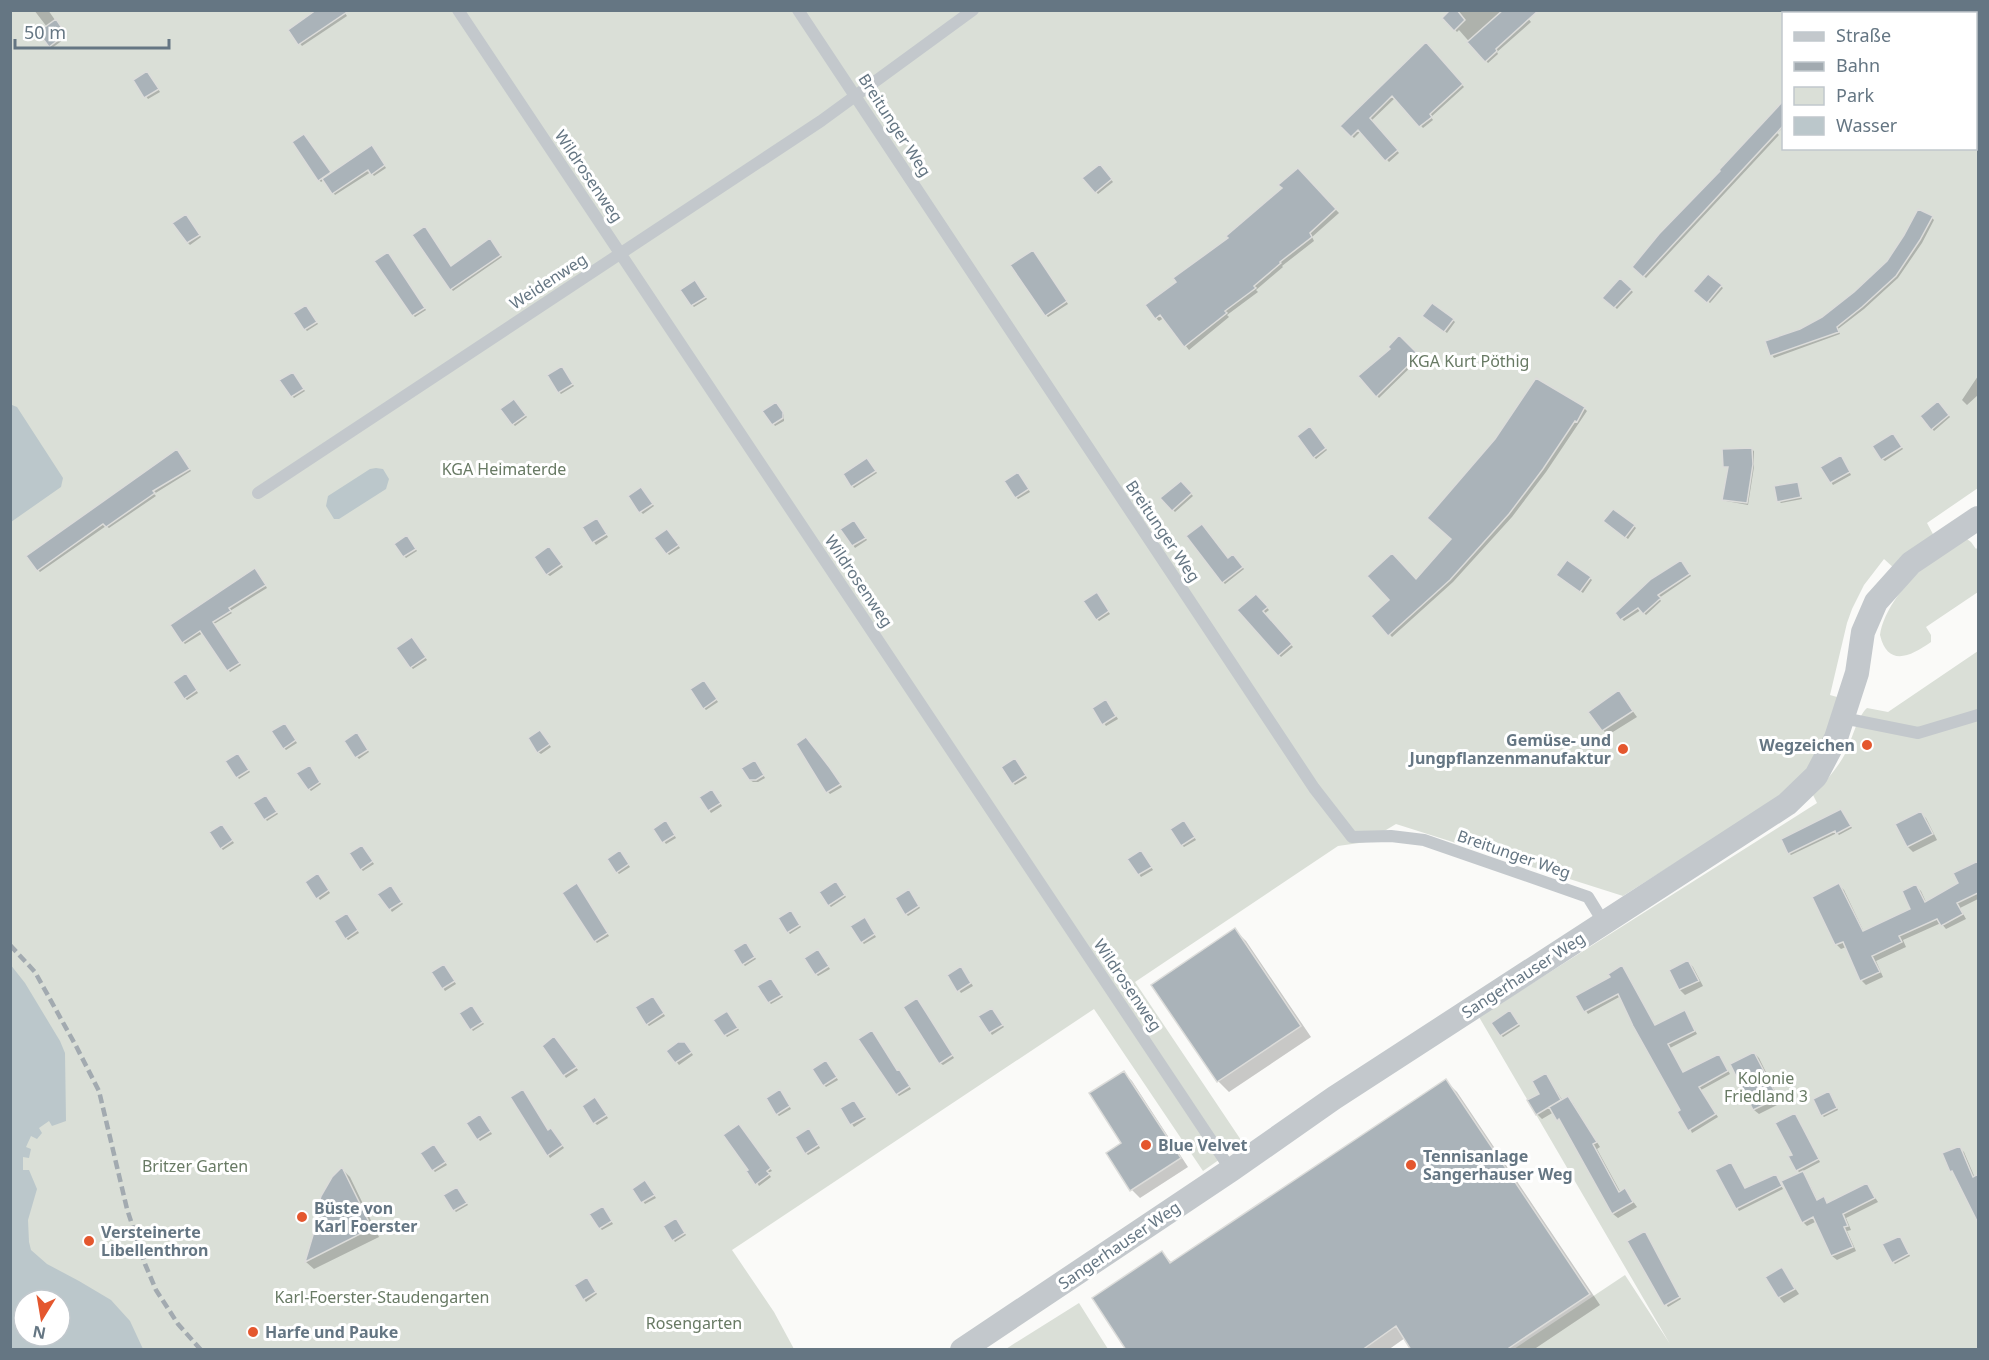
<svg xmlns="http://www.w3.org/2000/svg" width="1989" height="1360" font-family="'Noto Sans',sans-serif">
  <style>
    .green { fill: #dadfd7; fill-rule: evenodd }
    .water { fill: #bbc7cb; fill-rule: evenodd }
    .shadow { fill: #0003 }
    .building { fill: #aab3b9; stroke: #dcdcda; stroke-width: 1.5 }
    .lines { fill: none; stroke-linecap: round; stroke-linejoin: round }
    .service { stroke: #c3c8cc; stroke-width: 12 }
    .minor { stroke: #c3c8cc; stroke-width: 24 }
    .rail { stroke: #a2aab0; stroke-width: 4.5; stroke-dasharray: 9 4.5; stroke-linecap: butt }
    .poi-dot { fill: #e4572e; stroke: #fff; stroke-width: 2 }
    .labels { text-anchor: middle; stroke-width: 6; stroke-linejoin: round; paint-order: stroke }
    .street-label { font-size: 16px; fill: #657683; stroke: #fff }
    .park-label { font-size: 16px; fill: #687a64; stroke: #fff }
    .poi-label { font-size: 16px; font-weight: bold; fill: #657683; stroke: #fff; text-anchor: start }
  </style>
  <rect width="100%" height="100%" fill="#fafaf8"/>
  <path class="green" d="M10,11h1968v477l-51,35 7,13 -39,33 -11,-10 -20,26 -12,24 -5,14 -17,72 14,4 -20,52 -37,41 -164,104 -227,-72 -30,18 -28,4 -203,136 108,161 -40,28 -109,-162 -362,241 42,62 20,37h-783zM1784,14h192v134h-192zM24,1300h36v36h-36z
    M1967,539l4,3 5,7 2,-2v45l-52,35 5,8v7c-20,14 -43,26 -51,-7 3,-24 27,-55 47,-70 12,-9 26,-17 40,-26z
    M1978,651v698h-464l111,-74 45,69 -191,-327 338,-214 -4,-8c12,-13 24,-26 32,-41 7,-14 12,-37 22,-46l21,4z
    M1079,1303l29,46h-102l9,-6z"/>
  <path class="water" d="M12,405l5,2 46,71 -2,9 -50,35 -1,-116z
    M376,468l7,1 6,10 -3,10 -47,30h-5l-8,-13 2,-10 42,-27z
    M10,964l15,19 35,58 5,12 1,68 -14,5 -3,-5 -10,7 3,5 -5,6 -6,-3 -5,11 5,2 -2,9 -6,-1v13h6l8,19 -9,31 1,22 2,8 16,14 32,17 32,19 19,21 13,28h-132zM24,1300h36v36h-36z"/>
  <path class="shadow" d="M34,10h14l19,27 -15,11 -2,-2 -3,-19z
    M343,10l4,6 -45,30 -12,-15z
    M1457,10h64l10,12 -34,30 1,2 -10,9 -29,-33 -2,2 -13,-14z
    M1967,10h11v7l-2,2v-5h-7z
    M1426,44l38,43 -33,30 2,3 -10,8 -28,-30 -24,23 28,32 -10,9 -28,-31 -7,7 -12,-12z
    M149,75l11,17 -12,7 -13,-18z
    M1784,104v23l-7,6 2,2 -133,143 -12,-11z
    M306,138l25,37 43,-26 12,19 -12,8 -3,-4 -36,23 -11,-15 -3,2 -2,-2z
    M1100,166l13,16 -15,12 -14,-15z
    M1297,170l42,43 -27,24 2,4 -32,25 1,1 -27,23 2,2 -31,23 2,2 -40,33 -25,-32 -5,3 -3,-3 23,-35 105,-95z
    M187,218l14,19 -11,8 -2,-2z
    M1932,218l2,2 -12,23 -24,35 -34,31 -26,20 2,5 -66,24 -2,-3 83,-61z
    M414,235l38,33 40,-26 10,15 -49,34z
    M1035,254l33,50 -20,13 -2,-2z
    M390,256l36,54 -11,7 -2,-2z
    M1709,276l14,12 -13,15 -15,-12z
    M1620,280l13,12 -16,17 -12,-11z
    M697,284l10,15 -13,8 -2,-2z
    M308,309l10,15 -11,7 -2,-2z
    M1427,318l26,2 2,2 -8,11z
    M1399,337l21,21 -41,40 -19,-22 32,-27z
    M563,370l11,16 -13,8 -2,-2z
    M294,376l11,15 -11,7 -2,-2z
    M1978,376v19l-11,10 -5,-5z
    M516,403l11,14 -12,9 -2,-2z
    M1938,403l12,14 -16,14 -12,-15z
    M778,406l6,9v6l-9,5 -10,-15z
    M1584,408l3,3 -41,61 -34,45 -59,65 -61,55 -19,-21 43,-35z
    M1312,430l15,20 -11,9 -2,-2z
    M1895,437l8,12 -18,12 -3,-2z
    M1751,449l3,2v16l-6,38 -22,-4 -2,-2 5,-31 -5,-2z
    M179,453l12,18 -37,23 2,2 -47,32 -3,-2 -66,46 -2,-2 -10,-14z
    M1843,459l8,16 -18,10 -2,-3z
    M869,462l8,11 -23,15 -2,-2z
    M1020,476l10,16 -12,7 -2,-2z
    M1181,483l12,13 -18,16 -13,-13z
    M1797,483l5,16 -21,4 -2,-2z
    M643,491l11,15 -11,8 -2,-2z
    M599,522l9,15 -12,8 -12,-17z
    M1607,523l27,3 2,2 -8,11z
    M856,524l11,16 -12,8 -13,-19z
    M669,533l11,15 -11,7 -13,-17z
    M409,539l8,12 -11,7 -2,-2z
    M551,550l12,17 -13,9 -3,-2z
    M1235,558l9,11 -19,15 -2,-2 5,-22z
    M1683,564l8,12 -32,22 2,3 -15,14 -5,-5 -17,11 -2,-2z
    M257,572l10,16 -37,23 2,2 -18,11 27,41 -11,7 -27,-39 -18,11 -2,-2z
    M1560,577l30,1 2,2 -9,13z
    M1098,596l12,18 -11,7 -2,-2z
    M1256,596l13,14 -5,4 29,33 -12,10 -42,-46z
    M414,641l13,19 -14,9 -2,-2z
    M188,677l10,16 -11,7 -2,-2z
    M706,684l12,18 -12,8 -2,-2z
    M1619,692l18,25 -29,18 -5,-5z
    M1108,703l10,16 -12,7 -12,-17z
    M286,727l11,16 -11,7 -2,-2z
    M542,734l9,13 -10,7 -3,-2z
    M359,736l10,16 -10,7 -2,-2z
    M240,757l10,15 -11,7 -12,-17z
    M1017,762l10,16 -12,7 -2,-2z
    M757,764l8,14 -7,4h-5l-3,-2z
    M311,769l10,15 -10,7 -2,-2z
    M832,771l10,16 -12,7 -2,-2z
    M714,793l8,13 -11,7 -10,-15z
    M268,799l10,15 -11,7 -12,-17z
    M1841,810l11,18 -13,7 -2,-2 -46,22 -2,-2z
    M1920,813l6,5 11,22 -24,12 -5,-5 -11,-22z
    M668,824l8,14 -10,6 -11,-15z
    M1186,824l10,16 -12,7 -2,-2z
    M224,828l10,15 -11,7 -2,-2z
    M364,849l10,15 -11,7 -2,-2z
    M1143,854l10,16 -12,7 -2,-3z
    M622,855l8,12 -11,7 -2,-2z
    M1976,864l2,2v33l-18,9 6,11 -20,10 -5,-6 -38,17 3,7 -30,14 7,16 -17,8 -5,-5 -15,-33 -5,2 -4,-4 -23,-48 25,-12 5,5 20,42 48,-22 4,-24 5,5 5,11 34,-18z
    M320,877l10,16 -10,7 -13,-18z
    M838,885l8,12 -15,10 -2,-2z
    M579,887l30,49 -12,7 -2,-2z
    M392,889l11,15 -11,8 -2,-3z
    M911,893l9,15 -12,8 -2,-2z
    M793,914l8,13 -11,7 -2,-2z
    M349,917l10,16 -11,7 -2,-2z
    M866,921l10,16 -12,7 -2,-2z
    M1235,930l11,11 65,96 -82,55 -11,-11 -65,-96z
    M748,946l8,13 -11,7 -2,-2z
    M820,953l10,16 -12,7 -2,-2z
    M1688,962l5,5 10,19 -18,9 -5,-5 -9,-20z
    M1622,967l34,59 31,-11 10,19 -27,14 14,26 37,-16 9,16 -29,16 17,27 -26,16 -10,-23 -61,-114 -33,18 -11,-17 35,-19z
    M446,968l10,16 -11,7 -12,-18z
    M963,970l10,16 -12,7 -12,-17z
    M773,982l10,15 -12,7 -2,-2z
    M655,1000l10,16 -16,10 -2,-2z
    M919,1002l35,56 -11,7 -3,-2z
    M474,1009l10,15 -11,7 -12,-17z
    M994,1012l10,15 -12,8 -2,-3z
    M1512,1014l8,12 -17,11 -2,-2z
    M729,1015l10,15 -12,7 -2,-2z
    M556,1041l22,29 -12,8 -22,-32z
    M687,1046l6,9 -14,10 -11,-14z
    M1754,1053l5,5 22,45 -22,11 -5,-4 -22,-46z
    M828,1064l10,16 -12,7 -2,-2z
    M897,1072l3,1 11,16 -12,7 -2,-2z
    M1124,1073l8,8 56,86 -48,31 -8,-8 -24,-37 15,-10z
    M1546,1075l17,26 5,-3 5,5 27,44 -3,2 24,44 4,-3 12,17 -19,11 -5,-4 -50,-89 -9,-13 -12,7 -5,-5z
    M1446,1081l11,11 143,213 -67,45h-120l-8,-12 -17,12h-260l34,-97 11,11z
    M782,1093l9,16 -12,7 -2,-2z
    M1831,1095l7,15 -14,7 -2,-2z
    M512,1098l37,33 4,1 11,16 -14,10z
    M597,1101l11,17 -11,7 -2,-2z
    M856,1104l10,15 -12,8 -12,-18z
    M1797,1117l23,45 -19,10 5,5 12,24 6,-3 5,6 38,-19 11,17 -32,16 5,12 -4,1 9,20 -19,9 -5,-4 -15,-35 -10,5 -4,-4 -3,-48 -10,-17 4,-2z
    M482,1118l10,16 -12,7 -12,-17z
    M741,1128l31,43 -4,2 3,4 -12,9 -9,-16z
    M811,1132l9,16 -12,7 -2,-2z
    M436,1148l11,17 -12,7 -2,-2z
    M1959,1148l5,4 11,26 3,-2v43l-21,-42 -5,-6 -8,-17z
    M1731,1164l14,25 32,-11 6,11 -44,22 -22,-40z
    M342,1169l8,8 29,60 -65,32 -8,-7 9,-27z
    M647,1184l9,14 -11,6 -11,-15z
    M457,1189l11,16 -12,7 -2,-2z
    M605,1210l8,14 -11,6 -2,-2z
    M678,1222l8,13 -11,7 -10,-15z
    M1647,1235l34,64 -13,8 -39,-65z
    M1901,1239l9,17 -15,8 -2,-2z
    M1782,1269l17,25 -15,9 -5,-6z
    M589,1281l8,13 -11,8 -10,-16z"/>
  <path class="building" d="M316,10h34l-52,35 -10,-15z
    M1450,10h7l8,10 -11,11 -12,-13z
    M1503,10h36l-43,39 1,2 -12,11 -18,-20z
    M56,19l10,15 -17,13 -11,-15z
    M1426,42l37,42 -33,30 2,3 -13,10 -27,-31 -22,22 28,32 -13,11 -27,-31 -7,7 -11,-11z
    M147,71l12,18 -15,9 -11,-18z
    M1784,100v25l-141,152 -11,-10 27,-33 61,-63 -1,-1z
    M304,134l27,38 -13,9 -26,-39z
    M372,145l13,20 -14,10 -3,-5 -36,24 -10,-15z
    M1100,164l12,15 -17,14 -13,-15z
    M1298,168l38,41 -26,24 2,4 -32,25 1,1 -27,23 2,2 -31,23 2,2 -43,34 -24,-32 -5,4 -10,-14 31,-23 -3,-4 55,-40 -2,-2 56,-48 -4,-3z
    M1918,209l15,7 -13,24 -24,36 -34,31 -25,20 2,5 -69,24 -5,-15 35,-12 22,-12 32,-25 33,-31 17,-26z
    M186,214l14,21 -13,8 -15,-20z
    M425,226l26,40 39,-28 11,17 -51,35 -38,-55z
    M1033,250l34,51 -22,15 -35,-51z
    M388,252l37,56 -13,8 -38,-55z
    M1708,274l14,11 -15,18 -14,-12z
    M1620,278l12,11 -18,19 -12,-10z
    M695,280l11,17 -15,9 -11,-16z
    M1432,303l22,16 -10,13 -22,-16z
    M306,305l11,17 -13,8 -11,-17z
    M1399,335l20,20 -43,42 -18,-21 32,-27 -2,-2z
    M562,366l11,18 -15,9 -11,-18z
    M293,372l11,17 -13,8 -12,-17z
    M1536,378l49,29 -8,15 -2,-1 -32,48 -34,45 -59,66 -62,56 -17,-20 18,-16 -22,-24 25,-23 24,26 35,-40 -24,-21 68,-79z
    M514,399l12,16 -14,10 -12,-16z
    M1938,401l11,14 -18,15 -11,-14z
    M776,402l7,10v6l-11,7 -10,-14z
    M1310,426l16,22 -13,10 -16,-22z
    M1893,433l9,14 -21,13 -9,-14z
    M1752,448l1,16 -6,39 -25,-3 6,-33h-5l-1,-18z
    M177,449l13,20 -37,22 2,2 -49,34 -3,-3 -66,47 -11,-15z
    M1841,455l9,17 -20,11 -10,-16z
    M867,458l9,13 -25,16 -8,-13z
    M1018,472l11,17 -14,9 -11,-17z
    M1181,481l11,12 -20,18 -12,-13z
    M1798,482l3,15 -24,5 -3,-16z
    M641,487l12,17 -14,9 -11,-17z
    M1613,509l22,16 -10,13 -22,-17z
    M597,518l10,16 -15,9 -10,-16z
    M854,520l12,18 -14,8 -12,-17z
    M1202,524l26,34 5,-4 10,13 -21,16 -36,-47z
    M667,529l12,16 -13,9 -12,-16z
    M407,535l9,14 -13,8 -9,-13z
    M549,546l13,18 -16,11 -12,-18z
    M1567,560l24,17 -11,15 -24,-17z
    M1681,560l9,14 -32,21 3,3 -18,16 -5,-6 -18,12 -5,-7 36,-34z
    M255,568l11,17 -37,23 2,3 -18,11 27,41 -13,8 -27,-40 -18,12 -12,-18z
    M1097,592l12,19 -13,9 -13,-19z
    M1256,594l12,13 -5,4 29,33 -14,12 -41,-46z
    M412,637l14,20 -16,11 -14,-20z
    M186,673l11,17 -13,9 -11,-17z
    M704,680l13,19 -14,10 -13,-20z
    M1619,690l14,21 -31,20 -14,-19z
    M1106,699l10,17 -14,9 -10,-17z
    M285,723l11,17 -13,9 -12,-18z
    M540,730l10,14 -13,9 -9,-15z
    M357,732l11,18 -13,8 -11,-17z
    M806,737l24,31 11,16 -15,9 -30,-49z
    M238,753l11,17 -13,8 -11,-17z
    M1015,758l11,17 -14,9 -11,-17z
    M755,760l9,15 -8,5h-7l-8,-12z
    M310,765l10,17 -12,8 -12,-17z
    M712,789l9,14 -13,8 -9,-14z
    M266,795l11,17 -13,8 -11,-17z
    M1841,809l10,17 -15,8 -1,-3 -47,23 -7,-15z
    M1921,811l12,23 -26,13 -12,-23z
    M666,820l9,15 -13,8 -9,-14z
    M1184,820l11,17 -14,9 -11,-17z
    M222,824l11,16 -13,9 -11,-17z
    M362,845l11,16 -13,9 -11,-17z
    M620,850l9,14 -13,9 -9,-14z
    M1141,850l11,17 -14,8 -11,-16z
    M1978,861v32l-21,10 6,11 -22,12 -4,-7 -38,17 3,6 -30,14 8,16 -20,9 -17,-39 -8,3 -23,-48 27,-14 24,48 47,-22 -8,-18 14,-7 9,18 33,-19 -5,-10z
    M318,873l11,17 -13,9 -11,-17z
    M836,881l9,14 -17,11 -9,-14z
    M577,883l31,50 -14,9 -32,-49z
    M391,885l11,17 -13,8 -12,-16z
    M909,889l10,17 -14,9 -10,-17z
    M791,910l9,15 -13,8 -9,-15z
    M347,913l11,17 -13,9 -11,-18z
    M865,917l10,17 -14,9 -11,-17z
    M1235,928l66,98 -84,56 -66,-97z
    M746,942l9,15 -13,8 -9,-15z
    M818,949l11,17 -14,9 -11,-17z
    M1688,960l11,21 -20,9 -10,-20z
    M444,964l11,17 -13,8 -11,-17z
    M1622,965l33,60 30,-15 10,21 -27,13 15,28 36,-18 9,17 -29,16 17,27 -28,17 -11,-19 3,-2 -47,-84 -15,-32 -34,18 -9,-16 35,-19 -2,-3z
    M961,966l10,17 -14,9 -10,-17z
    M771,978l11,17 -14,8 -11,-17z
    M653,996l11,17 -18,12 -11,-18z
    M917,998l36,57 -14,9 -36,-57z
    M472,1005l11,17 -13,8 -11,-17z
    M992,1008l11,17 -14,8 -11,-17z
    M1510,1010l9,14 -19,12 -9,-13z
    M727,1011l11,17 -14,8 -11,-16z
    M872,1030l25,40 2,-1 11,17 -14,9 -38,-56z
    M554,1036l23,31 -14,9 -21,-30z
    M678,1042h7l7,10 -17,11 -9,-12z
    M1754,1052l24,46 -25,12 -23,-46z
    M826,1060l11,17 -14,9 -11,-17z
    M1124,1071l57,87 -51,33 -24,-38 15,-10 -32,-50z
    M1546,1073l15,27 -25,15 -9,-15 12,-6 -7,-13z
    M1446,1079l144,215 -84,56h-95l-15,-24 -34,24h-236l-34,-52 70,-47 8,12z
    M523,1089l25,41 3,-2 12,17 -16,11 -37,-59z
    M780,1089l10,17 -14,9 -10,-17z
    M1829,1091l8,17 -16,8 -8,-17z
    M1568,1096l29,46 -4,2 26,48 6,-4 8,14 -21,12 -53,-95 -2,2 -8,-14z
    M595,1097l12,18 -14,9 -11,-18z
    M854,1100l11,17 -15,8 -10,-17z
    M1795,1113l24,46 -23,12 -8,-15 4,-1 -17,-32z
    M480,1114l11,17 -14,9 -11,-17z
    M739,1124l32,44 -4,3 3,3 -15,11 -9,-14 2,-1 -25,-35z
    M809,1128l10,17 -14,9 -10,-17z
    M434,1144l12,18 -14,9 -12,-18z
    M1960,1146l13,31 5,-3v49l-26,-52 -2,1 -8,-19z
    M1731,1162l14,26 31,-14 6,12 -46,23 -21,-39z
    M342,1167l30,61 -67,34 8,-27 3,-22 5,-17 11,-19z
    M1803,1171l14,29 7,-4 3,7 40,-20 8,15 -32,16 5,12 -4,1 9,20 -22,9 -18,-39 -11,6 -21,-42z
    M645,1180l10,15 -14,8 -9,-14z
    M457,1187l10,16 -14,8 -10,-16z
    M603,1206l9,15 -13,8 -10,-15z
    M676,1218l9,15 -13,8 -9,-15z
    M1645,1231l35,66 -16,9 -37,-65z
    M1900,1236l9,18 -17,9 -10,-19z
    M1782,1267l13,22 -17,9 -13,-21z
    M587,1277l9,15 -13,8 -9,-15z"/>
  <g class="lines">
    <path class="service" d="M458,10l773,1160
      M798,10l516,778 38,49 39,-1 33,4 164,57 16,26
      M258,493l563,-372 152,-111
      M1843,718l75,15 60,-18"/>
    <path class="minor" d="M962,1350l269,-180 103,-72 453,-294 29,-28 20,-38 21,-65 6,-41 13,-30 35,-39 67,-45"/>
    <path class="rail" d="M10,945l25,27 41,74 23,45 28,118 18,55 11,26 22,34 23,26"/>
  </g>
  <g class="poi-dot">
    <circle cx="1867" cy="745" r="6"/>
    <circle cx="1623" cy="749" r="6"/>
    <circle cx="1146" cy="1145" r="6"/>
    <circle cx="1411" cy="1165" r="6"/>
    <circle cx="302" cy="1217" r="6"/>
    <circle cx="89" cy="1241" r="6"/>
    <circle cx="253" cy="1332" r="6"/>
  </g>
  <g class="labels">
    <g class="street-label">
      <text transform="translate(895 125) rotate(57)" y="6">Breitunger Weg</text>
      <text transform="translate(589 176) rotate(56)" y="6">Wildrosenweg</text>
      <text transform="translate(548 281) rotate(-33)" y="6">Weidenweg</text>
      <text transform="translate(1163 531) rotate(56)" y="6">Breitunger Weg</text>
      <text transform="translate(859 581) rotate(56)" y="6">Wildrosenweg</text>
      <text transform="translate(1514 854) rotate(19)" y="6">Breitunger Weg</text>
      <text transform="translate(1523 975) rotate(-33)" y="6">Sangerhauser Weg</text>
      <text transform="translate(1128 985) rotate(56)" y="6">Wildrosenweg</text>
      <text transform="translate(1119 1245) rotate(-34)" y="6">Sangerhauser Weg</text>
    </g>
    <g class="park-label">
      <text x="1469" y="367">KGA Kurt Pöthig</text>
      <text x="504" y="475">KGA Heimaterde</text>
      <text x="1766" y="1084">Kolonie<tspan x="1766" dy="18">Friedland 3</tspan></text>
      <text x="195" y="1172">Britzer Garten</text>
      <text x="382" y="1303">Karl-Foerster-Staudengarten</text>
      <text x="694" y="1329">Rosengarten</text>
    </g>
    <g class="poi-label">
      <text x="1611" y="746" text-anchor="end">Gemüse- und<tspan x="1611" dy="18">Jungpflanzenmanufaktur</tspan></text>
      <text x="1855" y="751" text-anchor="end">Wegzeichen</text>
      <text x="1158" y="1151">Blue Velvet</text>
      <text x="1423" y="1162">Tennisanlage<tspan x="1423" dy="18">Sangerhauser Weg</tspan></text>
      <text x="314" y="1214">Büste von<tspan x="314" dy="18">Karl Foerster</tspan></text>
      <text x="101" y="1238">Versteinerte<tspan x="101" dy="18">Libellenthron</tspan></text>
      <text x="265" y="1338">Harfe und Pauke</text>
    </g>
  </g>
  <rect width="1989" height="1360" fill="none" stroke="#657683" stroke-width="24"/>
  <rect x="1782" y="12" width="195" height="138" fill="#ffffff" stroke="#c1c8cd" stroke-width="1.5"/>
  <rect x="1794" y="32" width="30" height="9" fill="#c3c8cc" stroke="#c1c8cd" stroke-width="1.5"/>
  <text x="1836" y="42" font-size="18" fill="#657683">Straße</text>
  <rect x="1794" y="62" width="30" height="9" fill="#a2aab0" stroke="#c1c8cd" stroke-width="1.5"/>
  <text x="1836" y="72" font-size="18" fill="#657683">Bahn</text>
  <rect x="1794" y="87" width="30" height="18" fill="#dadfd7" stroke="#c1c8cd" stroke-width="1.5"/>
  <text x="1836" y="102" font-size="18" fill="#657683">Park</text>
  <rect x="1794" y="117" width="30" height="18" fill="#bbc7cb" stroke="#c1c8cd" stroke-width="1.5"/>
  <text x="1836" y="132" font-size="18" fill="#657683">Wasser</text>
  <g transform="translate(42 1318) rotate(191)"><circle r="28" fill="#ffffff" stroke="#c1c8cd" stroke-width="1.5"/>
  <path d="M0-4.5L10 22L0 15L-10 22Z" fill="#e4572e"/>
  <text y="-9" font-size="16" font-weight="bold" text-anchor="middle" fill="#657683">N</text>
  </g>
  <path d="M15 39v9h154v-9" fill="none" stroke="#657683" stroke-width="3"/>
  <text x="24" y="39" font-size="18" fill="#657683" stroke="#ffffff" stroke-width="4.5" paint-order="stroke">50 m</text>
</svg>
